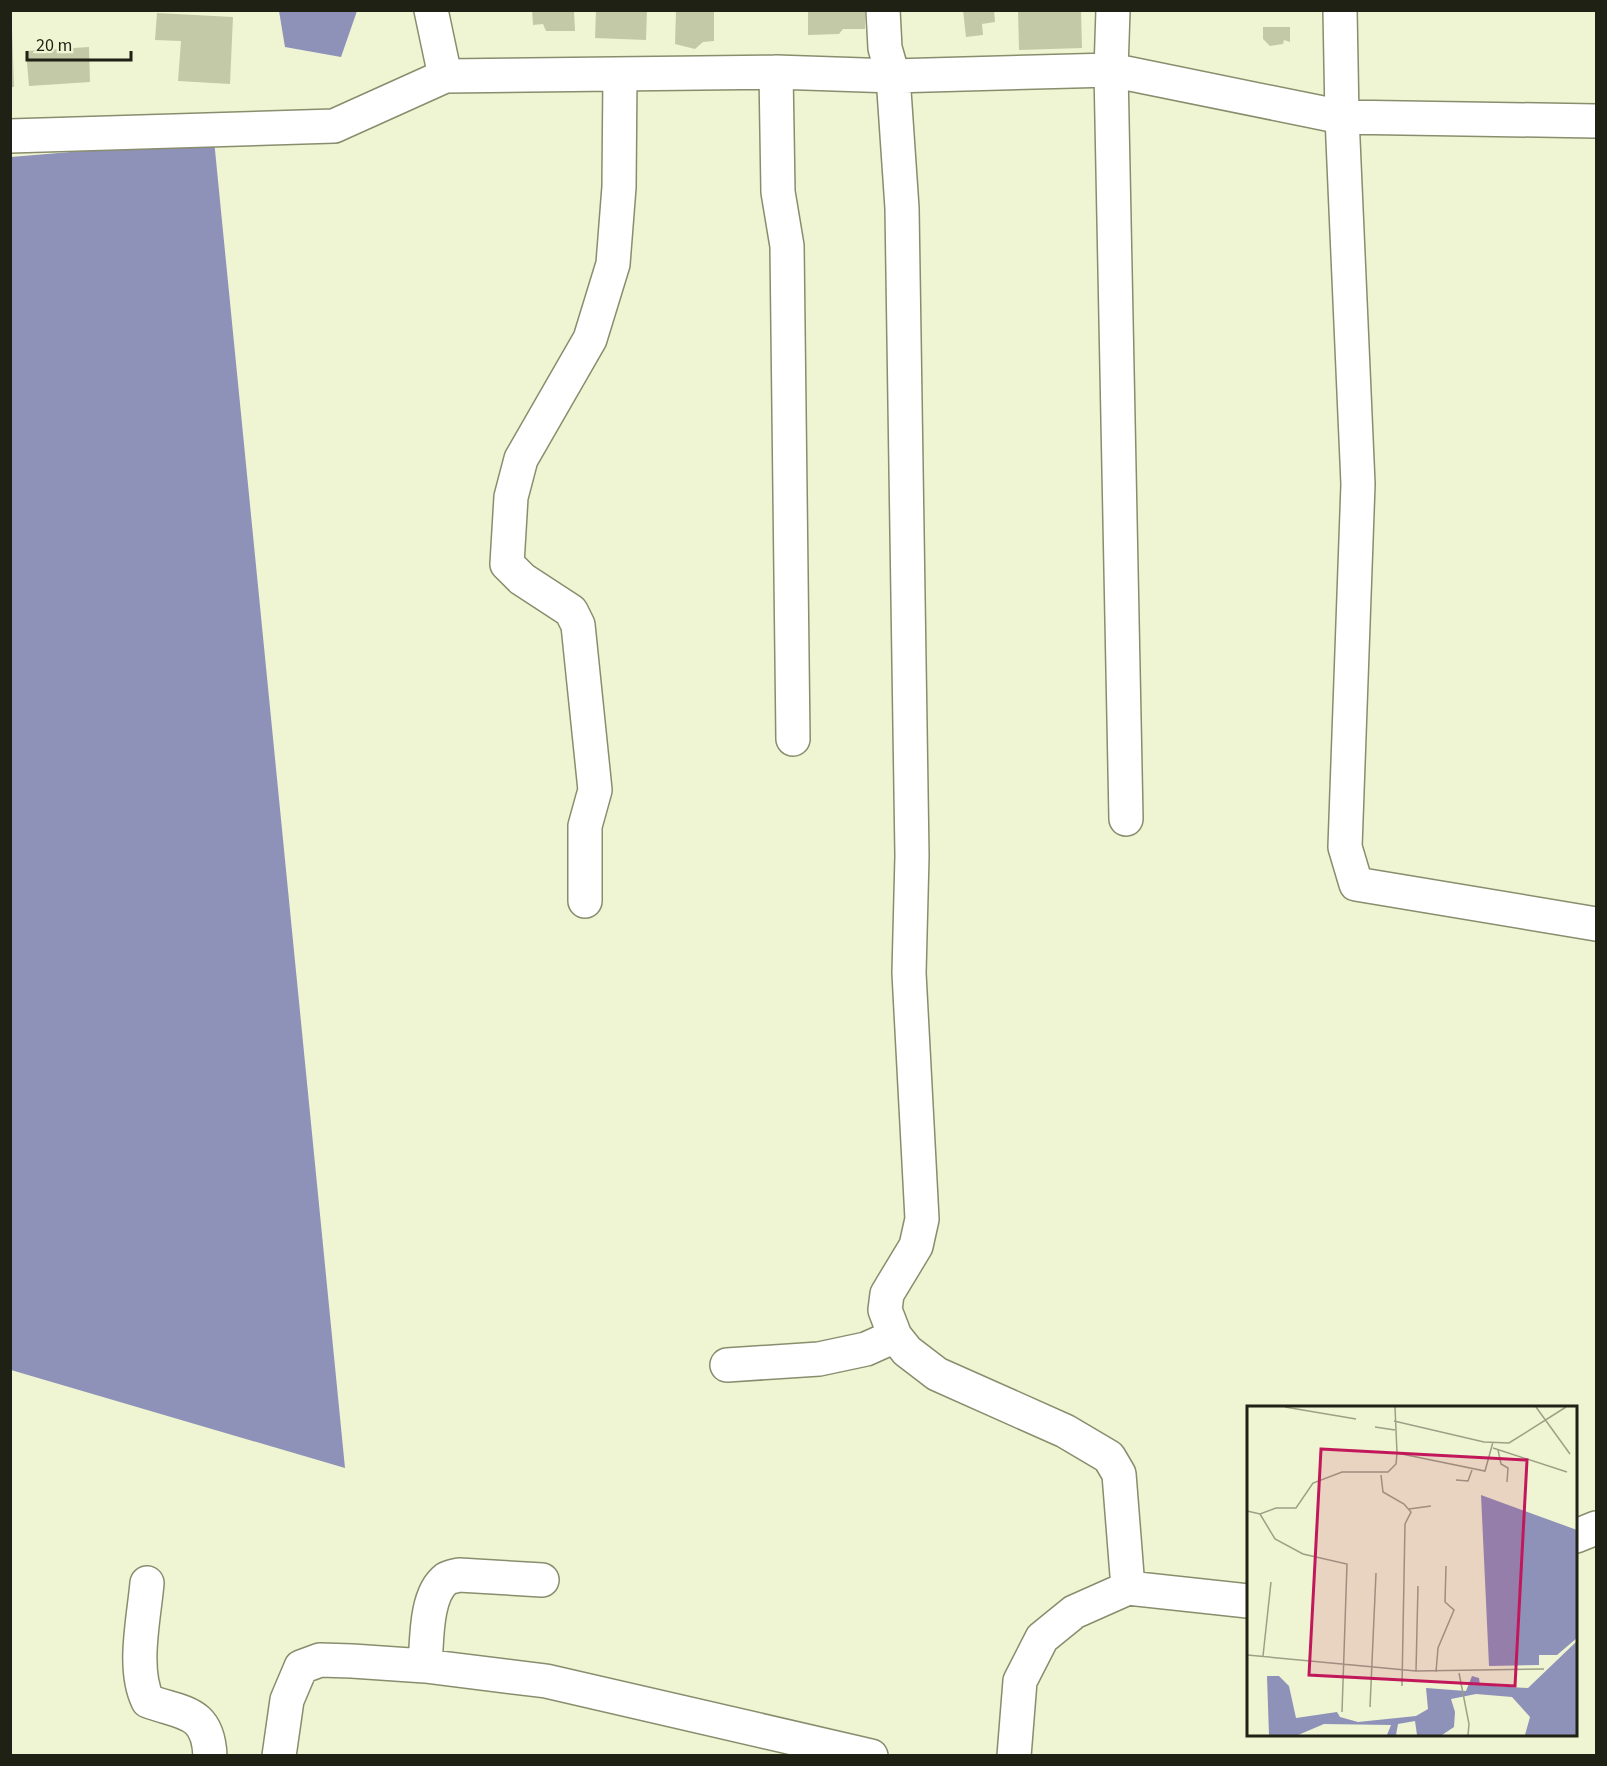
<svg xmlns="http://www.w3.org/2000/svg" width="1607" height="1766" font-family="'Source Sans 3',sans-serif">
  <style>
    .water { fill: #8e91b8 }
    .building { fill: #c3c9a7 }
    .lines { fill: none; stroke-linecap: round; stroke-linejoin: round }
    .street-casing { stroke: #888d6d; stroke-width: 36 }
    .street { stroke: #fff; stroke-width: 33 }
    .inset-road { fill: none; stroke: #9ca086; stroke-width: 1.5 }
    .view { fill: #c2185b; fill-opacity: 0.15; stroke: #c2185b; stroke-width: 3 }
    .inset-edge { fill: none; stroke: #1f2115; stroke-width: 3 }
  </style>
  <rect width="100%" height="100%" fill="#eff5d2"/>
  <path class="water" d="M279,11h78l-16,46 -56,-10z
    M214,140l131,1328 -334,-98v-1213z"/>
  <path class="building" d="M532,10h42l1,21h-29l-3,-7 -10,1z
    M596,10h51l-1,30 -51,-2z
    M676,10h38v31l-11,1 -8,7 -20,-5z
    M808,10h57v19h-22l-4,5 -31,1z
    M963,10h31l1,12 -13,2 1,11 -17,2z
    M1018,10h63l1,38 -63,2z
    M157,13l76,4 -3,67 -52,-3 3,-40 -26,-1z
    M1263,27h27v15l-6,-2 -1,4 -13,2 -7,-7z
    M10,28h2l2,59h-4z
    M89,47l1,35 -61,4 -3,-35z"/>
  <g class="lines">
    <g class="street-casing">
      <path id="street" d="M431,10l14,66
        M883,10l2,38 8,28 9,132 10,648 -3,117 13,246 -6,27 -29,48 -2,16 10,26 12,15 30,23 128,57 44,26 10,17 9,114
        M1113,10l-2,60 15,749
        M1340,10l2,107 16,367 -13,363 11,37 240,40
        M776,72l2,120 9,54 6,493
        M10,136l324,-10 111,-50 331,-4 117,4 218,-6 231,47 254,4
        M585,901v-75l10,-36 -17,-165 -7,-14 -49,-32 -15,-15 4,-67 10,-38 69,-120 23,-75 6,-77 1,-113
        M727,1365l92,-6 47,-10 29,-13
        M1576,1536l20,-8
        M147,1583c-3,35 -15,86 1,118 35,13 60,9 62,55
        M425,1666c2,-24 0,-71 21,-87 3,-2 9,-3 13,-4l83,5
        M279,1756l8,-56 14,-33 19,-7 32,1 73,5 121,15 325,75
        M1014,1756l6,-75 22,-43 32,-26 54,-24 120,13"/>
    </g>
    <use href="#street" class="street"/>
  </g>
  <g transform="translate(1247 1406)">
    <rect width="330" height="330" fill="#eff5d2"/>
    <path d="M234,89l96,35v108l-20,17h-18v10l-50,1zM330,235v94h-52l5,-18 -18,-20 -36,-3 -25,5 4,13 -1,15 -12,8h-25l-2,-14 -17,3 -2,11h-9l4,-10 -67,-1 -26,11h-29l-2,-59h12l10,10 7,32 41,-6 3,5 18,5 58,-6 12,-7 -2,-21 40,3 6,-15 7,2 1,7 48,3z" fill="#8e91b8"/>
    <path class="inset-road" d="M38,1l71,12M289,1l34,47M147,15l90,21 25,1 57,-36M128,21l20,3M246,42l74,24M251,44l3,14 7,4 -1,14M150,47l88,18 8,-29M134,69l2,17 21,12 7,8 -6,12 -3,162M209,74l12,1 4,-11M162,103l22,-3M0,105l13,3 16,-6h20l17,-25 29,-11h46l8,-8 1,-11 -2,-46M13,108l15,25 28,15 44,10 -5,148M0,249l169,16 128,-2M16,250l8,-74M169,265l2,-85M189,266l2,-24 16,-38 -9,-8 1,-36M212,267l10,51 -1,11M123,301l6,-134"/>
    <path class="view" d="M74,43l206,11 -12,226 -206,-11z"/>
    <rect width="330" height="330" class="inset-edge"/>
  </g>
  <rect width="1607" height="1766" fill="none" stroke="#1f2115" stroke-width="24"/>
  <path d="M27 51v9h104v-9" fill="none" stroke="#1f2115" stroke-width="3"/>
  <text x="36" y="51" font-size="18" fill="#1f2115" stroke="#eff5d2" stroke-width="4.5" paint-order="stroke">20 m</text>
</svg>
